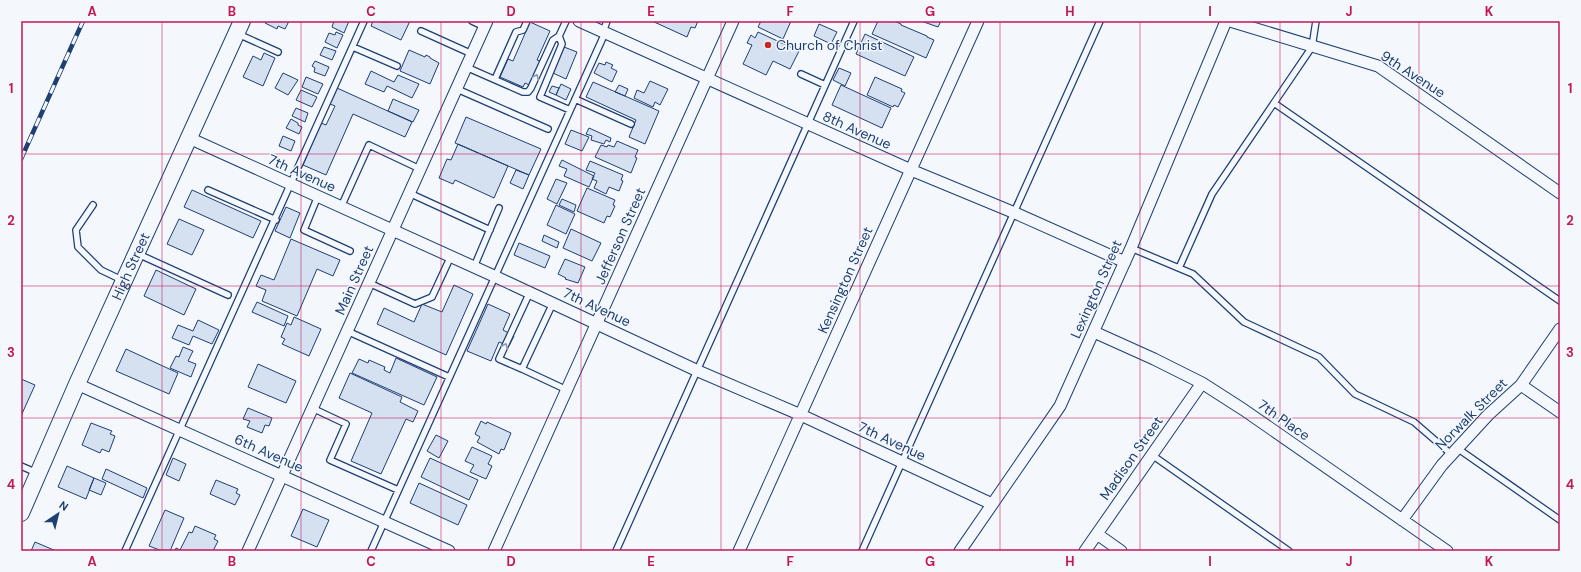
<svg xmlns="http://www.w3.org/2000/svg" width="1581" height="572" font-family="'DM Sans',sans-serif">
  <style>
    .building { fill: #d5e0f0; stroke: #1d3f73 }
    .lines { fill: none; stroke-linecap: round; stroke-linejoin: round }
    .service-casing { stroke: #1d3f73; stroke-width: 8 }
    .minor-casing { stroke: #1d3f73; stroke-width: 13 }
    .secondary-casing { stroke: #1d3f73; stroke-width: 18 }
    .service { stroke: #f4f7fb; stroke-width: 5.5 }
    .minor { stroke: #f4f7fb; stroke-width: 11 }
    .secondary { stroke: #f4f7fb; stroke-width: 16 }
    .rail-casing { stroke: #1d3f73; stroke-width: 4.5 }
    .rail { stroke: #f4f7fb; stroke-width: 3; stroke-dasharray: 9; stroke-linecap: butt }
    .oneway { stroke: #889bb7 }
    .grid { fill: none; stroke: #c2185b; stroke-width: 1; stroke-opacity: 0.55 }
    .poi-dot { fill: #c62828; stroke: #f4f7fb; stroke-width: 1.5 }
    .labels { text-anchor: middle; stroke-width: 3; stroke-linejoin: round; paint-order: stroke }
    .poi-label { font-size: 14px; fill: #1d3f73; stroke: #f4f7fb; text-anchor: start }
    .street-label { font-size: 14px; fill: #1d3f73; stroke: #f4f7fb }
    .neatline { fill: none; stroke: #c2185b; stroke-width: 1.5 }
    .grid-label { font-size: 13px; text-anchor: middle; font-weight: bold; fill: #c2185b }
  </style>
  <rect width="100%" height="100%" fill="#f4f7fb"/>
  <path class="building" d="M266,21h23l-4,8 -7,-3 -1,3 -12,-6z
    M334,21h15l-5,12 -12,-6z
    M373,21l11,1 26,-1 -9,19 -30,-14z
    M652,21h46l-3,7 -4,-1 -4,10z
    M761,21h30l-8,18 -25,-12z
    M878,21h16l7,3v1l26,11v1l7,3 -8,18 -54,-24z
    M921,21h20l-3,6z
    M530,22l20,9 -13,29 3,1 -11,24 -4,-2 -2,4 -23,-10 8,-18 5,2z
    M819,24l18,8 -6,12 -17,-8z
    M336,32l7,3 -6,13 -12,-6 4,-9 6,2z
    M758,32l41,19 -9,18 -17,-8 -7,14 -23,-11 9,-19 -5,-2 4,-8 4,3z
    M865,34l49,23 -9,19 -49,-22z
    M324,47l12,4 -4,9 -12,-5z
    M564,47l13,5 -11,27 -13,-6z
    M409,50l16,7 1,-2 4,2v1l9,5 -9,21 -30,-13z
    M264,53l11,5 -12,28 -20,-9 10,-21 8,4z
    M315,61l14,6 -4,9 -11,-4 1,-4 -3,-2z
    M606,62l7,3 -2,3 6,3 -5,11 -18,-9 5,-10 6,2z
    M839,68l12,5 -6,13 -12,-6z
    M371,71l23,11 4,-7 21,9 -7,14 -25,-12 -3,6 -19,-8z
    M283,73l15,7 -10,15 -13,-7z
    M306,77l17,7 -5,10 -16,-7z
    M875,77l27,12 -1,2 4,2 -7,14 -4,-2 -1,2 -26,-12z
    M650,81l18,8 -8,16 -5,-3 -2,5 -19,-9 3,-8 7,3z
    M593,82l66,29 -14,33 -16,-7 7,-17 -50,-23z
    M561,84l10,5 -5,11 -10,-5z
    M619,85l9,4 -3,7 -10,-4z
    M841,85l50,23 -9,20 -50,-23z
    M552,86l7,2 -3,7 -7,-3z
    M337,88l75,34 -7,15 -52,-23 -27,61 -23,-10 18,-42 5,2 9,-19 -5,-2z
    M301,90l16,7 -5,10 -16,-7z
    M393,99l26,11 -6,12 -25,-11z
    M296,108l12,5 -3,9 -13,-6z
    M466,117l75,32 -12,26 -74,-32z
    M291,119l7,4v2l4,2 -3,7 -13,-6z
    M589,128l22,10 -1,4 -4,-2 -2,4 -13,-4 1,-4 -6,-2z
    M571,130l18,7 -7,14 -17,-7z
    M283,136l12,5 -4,10 -12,-5z
    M617,141l21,9 -3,7 2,1 -6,15 -36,-16 6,-12 6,2 1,-2 6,2z
    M458,144l50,22 -14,32 -39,-18 -2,4 -14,-6 8,-19 4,1z
    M562,160l32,16 -5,11 -25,-11 3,-7 -8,-3z
    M590,161l33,14 -2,5 2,1 -4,10 -10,-4 -3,7 -12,-6 3,-7 -5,-2 3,-6 -9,-3z
    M516,170l13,5 -6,14 -13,-6z
    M556,179l11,4 -10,21 -10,-5z
    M587,188l28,12 -2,5 2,1 -5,11 -3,-1 -3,7 -27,-12z
    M192,190l69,31 -8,17 -69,-31z
    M562,199l14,6 -2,7 -15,-7z
    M556,205l19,9 -9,20 -19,-9z
    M286,207l14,6 -10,25 -15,-7z
    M179,219l25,11 -12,25 -25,-11z
    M571,229l30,14 -9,18 -29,-13z
    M544,235l15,7 -2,6 -15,-7z
    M291,239l49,21 -7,16 -16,-7 -20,47 -35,-15 4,-11 -10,-4 5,-11 13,5z
    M519,243l31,13 -5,12 -31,-13z
    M565,259l20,8 -7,16 -13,-4 1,-1 -8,-4z
    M156,270l40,19 -12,26 -40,-19z
    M454,285l19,9 -27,61 -69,-31 7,-16 30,14 8,-18 20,8z
    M257,302l31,14 -4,10 -32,-14z
    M488,304l22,10 -7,16 11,6 -5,10 -10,-4 -8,19 -24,-10z
    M294,317l27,12 -12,27 -27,-12 3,-5 -4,-2 6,-14 4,2z
    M198,320l21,10 -7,14 -19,-8 -4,9 -17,-7 6,-13 15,6z
    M183,347l10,4 -5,10 8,3 -5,13 -21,-9 6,-12 3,1z
    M126,349l52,24 -9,21 -53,-23z
    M396,358l41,19 -13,28 -72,-32 7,-14 9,4 1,-3 16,7 -1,3 6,3z
    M258,364l38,17 -10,22 -38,-16z
    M350,373l52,24 -2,5 18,9 -5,11 -7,-3 -25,55 -30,-13 21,-48 -33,-15z
    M21,379l14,6 -14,31z
    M248,408l24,10 -3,8 -4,-1 -3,8 -15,-6 3,-6 -7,-2z
    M481,421l5,3 1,-2 24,11 -7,17 -3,-1 -2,5 -22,-12 3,-5 -5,-3z
    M91,423l21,8 -2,3 5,2 -6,16 -7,-3 -2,4 -18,-8z
    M436,435l12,6 -9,17 -12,-7z
    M472,447l20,9 -4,8 4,2 -6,13 -16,-7 4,-7 -9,-4z
    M173,458l13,6 -7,17 -13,-6z
    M430,458l48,22 -9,20 -48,-23z
    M67,466l27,12 -8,21 -28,-12z
    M106,469l41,19 -4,10 -41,-19z
    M94,478l12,5 -5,12 -12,-5z
    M216,480l22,9 -2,4 4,2 -5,10 -25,-11z
    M419,483l48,22 -9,20 -48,-22z
    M303,509l26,11 -12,27 -26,-11z
    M165,510l19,8 -14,33h-8l-13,-5z
    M195,526l21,9 -2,4 4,2 -5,10h-38l1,-3 4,2 9,-18 3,1z
    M35,542l21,9h-25z"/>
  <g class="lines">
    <g class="service-casing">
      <path id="service" d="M472,21l13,6
        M421,31l51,23
        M603,32l4,-11
        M238,34l40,18
        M559,36l3,8 -22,53 30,13
        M353,47l44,19
        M466,67l57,25h5l3,-4 22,-48 6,-4 7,-15
        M801,74l24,11
        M495,79l21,-47 7,-2 4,-9
        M457,89l91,40
        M575,99l56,25
        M1274,103l286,198
        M208,190l68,30
        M409,193l81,37
        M318,196l-14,34 46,21
        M93,205l-17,25 2,17 23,23 21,10
        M341,207l28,-62 51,24
        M1131,248l62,26 51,48 75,35 36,37 59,28 37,32
        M138,254l90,41
        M474,267l25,-59
        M1179,268l33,-74 100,-147 4,-26
        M369,283l46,21 17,-7 19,-41
        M553,303l-31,66 45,21
        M347,331l102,46
        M522,369l-23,-10 31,-67
        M312,408l34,16 -16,36 68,30
        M1457,448l103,72
        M1152,455l137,96
        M21,466l16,7
        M125,551l239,-530
        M371,551l234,-518
        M616,551l238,-530
        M862,551l238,-530"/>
    </g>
    <g class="minor-casing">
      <path id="minor" d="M579,21l332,149 104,43 110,49
        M1230,21l148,45 182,127
        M189,138l305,138 204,95 103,44 191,89
        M1094,332l60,27 48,24 42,27 203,141
        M77,384l372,167
        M1521,385l39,27
        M1402,520l40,-55 46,-50 33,-30 39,-56
        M1097,534l24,17
        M248,551l239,-530
        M494,551l239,-530
        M739,551l239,-530
        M960,551l100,-145 71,-158 95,-227
        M1085,551l117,-168"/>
    </g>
    <g class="secondary-casing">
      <g id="secondary">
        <path id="s1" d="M21,513l56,-129 165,-363"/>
      </g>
    </g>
    <use href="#service" class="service"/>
    <use href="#minor" class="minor"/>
    <use href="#secondary" class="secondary"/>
    <g class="rail-casing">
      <path id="rail" d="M21,159l62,-138"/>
    </g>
    <use href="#rail" class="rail"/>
  </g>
  <defs><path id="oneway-chevron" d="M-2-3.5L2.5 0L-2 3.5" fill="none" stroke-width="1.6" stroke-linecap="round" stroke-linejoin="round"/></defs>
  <g class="oneway">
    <use href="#oneway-chevron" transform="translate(536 77) rotate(-66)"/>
    <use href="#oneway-chevron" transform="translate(505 346) rotate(-66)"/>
  </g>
  <path class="grid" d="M162,21v530M301,21v530M441,21v530M581,21v530M721,21v530M860,21v530M1000,21v530M1140,21v530M1280,21v530M1419,21v530M21,154h1539M21,286h1539M21,418h1539"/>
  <circle class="poi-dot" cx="768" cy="45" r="4"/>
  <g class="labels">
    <g class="poi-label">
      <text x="776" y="50">Church of Christ</text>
    </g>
    <g class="street-label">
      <text transform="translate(1413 74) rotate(33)" y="5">9th Avenue</text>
      <text transform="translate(857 130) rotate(24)" y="5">8th Avenue</text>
      <text transform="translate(302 173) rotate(24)" y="5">7th Avenue</text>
      <text transform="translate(620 236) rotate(-66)" y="5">Jefferson Street</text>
      <text dy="5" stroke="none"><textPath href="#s1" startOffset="270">High Street</textPath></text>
      <text transform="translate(354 280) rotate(-66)" y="5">Main Street</text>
      <text transform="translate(845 280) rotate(-66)" y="5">Kensington Street</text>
      <text transform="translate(1096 289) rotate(-66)" y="5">Lexington Street</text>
      <text transform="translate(597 307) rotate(25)" y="5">7th Avenue</text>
      <text transform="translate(1471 414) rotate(-45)" y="5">Norwalk Street</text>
      <text transform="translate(1284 420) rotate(35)" y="5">7th Place</text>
      <text transform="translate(892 441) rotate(25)" y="5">7th Avenue</text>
      <text transform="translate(269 453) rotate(24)" y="5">6th Avenue</text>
      <text transform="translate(1131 458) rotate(-55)" y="5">Madison Street</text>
    </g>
  </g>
  <rect width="1581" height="572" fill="none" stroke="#f4f7fb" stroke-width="44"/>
  <g transform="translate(58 514) rotate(35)" stroke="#f4f7fb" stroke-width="3" paint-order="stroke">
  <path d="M0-3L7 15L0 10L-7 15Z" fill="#1d3f73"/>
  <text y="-6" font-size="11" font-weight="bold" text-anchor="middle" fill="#1d3f73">N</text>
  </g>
  <rect x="22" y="22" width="1537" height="528" class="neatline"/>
  <g class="grid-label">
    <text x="92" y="16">A</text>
    <text x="232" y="16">B</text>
    <text x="371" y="16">C</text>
    <text x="511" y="16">D</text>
    <text x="651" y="16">E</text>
    <text x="790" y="16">F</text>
    <text x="930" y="16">G</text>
    <text x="1070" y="16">H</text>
    <text x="1210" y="16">I</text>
    <text x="1349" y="16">J</text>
    <text x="1489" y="16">K</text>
    <text x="11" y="93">1</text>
    <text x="1570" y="93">1</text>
    <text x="11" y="225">2</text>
    <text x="1570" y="225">2</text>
    <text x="11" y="357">3</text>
    <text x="1570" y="357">3</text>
    <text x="11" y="489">4</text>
    <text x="1570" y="489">4</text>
    <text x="92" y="566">A</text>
    <text x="232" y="566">B</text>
    <text x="371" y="566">C</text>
    <text x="511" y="566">D</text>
    <text x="651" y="566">E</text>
    <text x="790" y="566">F</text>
    <text x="930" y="566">G</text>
    <text x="1070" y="566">H</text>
    <text x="1210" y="566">I</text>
    <text x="1349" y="566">J</text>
    <text x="1489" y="566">K</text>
  </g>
</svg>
